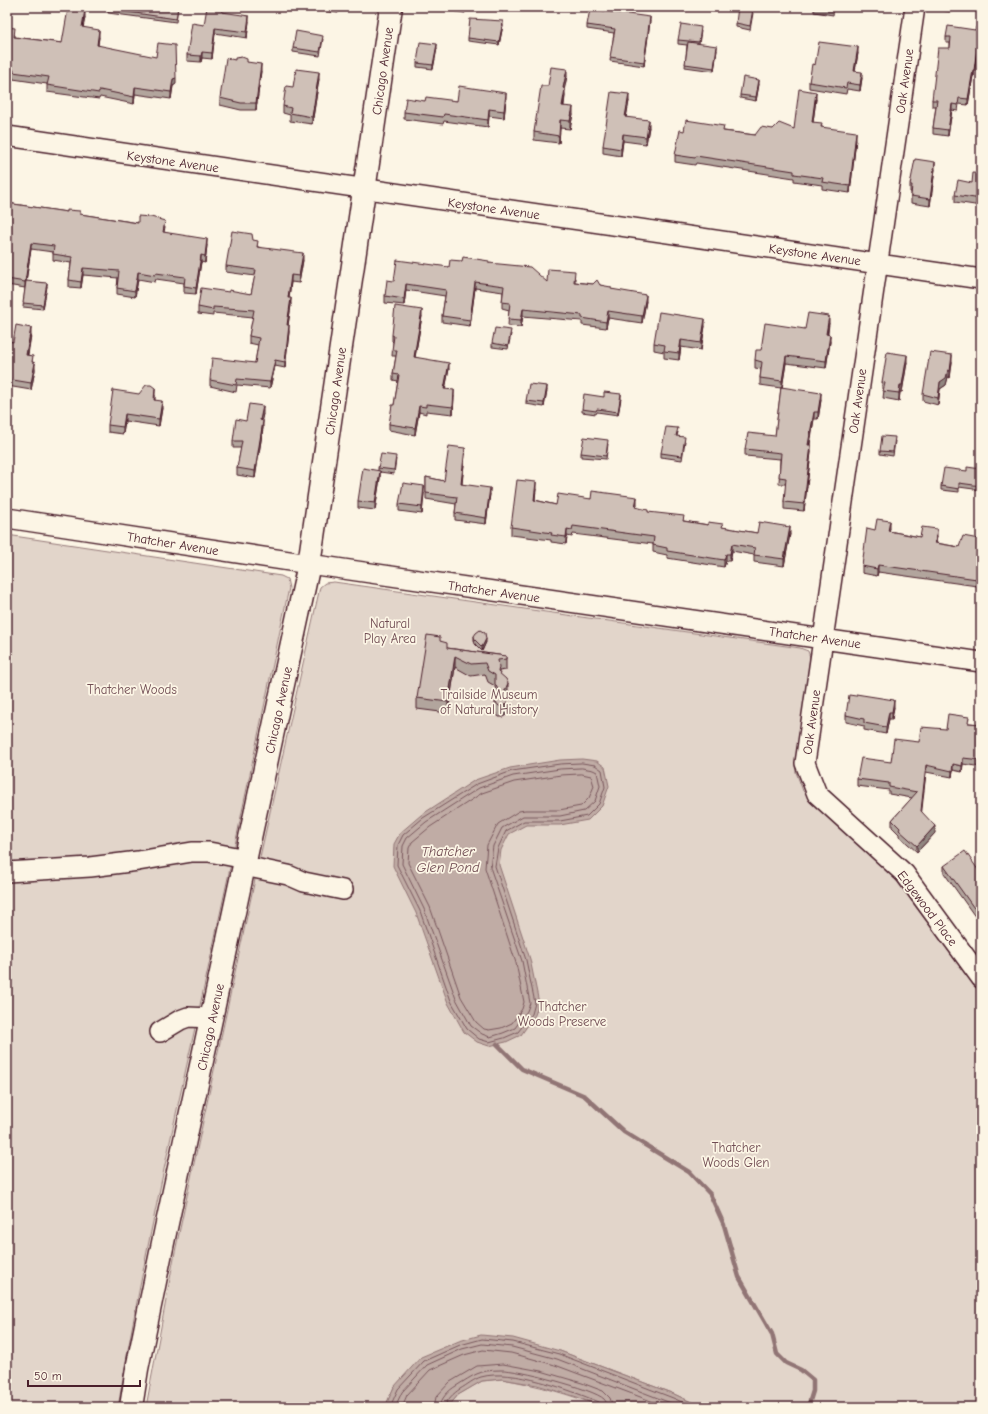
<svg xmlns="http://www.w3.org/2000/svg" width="988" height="1414" font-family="'Comic Neue',sans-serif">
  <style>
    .green { fill: #e2d5ca; stroke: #967a7a }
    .water { fill: #c0aca5; stroke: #917474 }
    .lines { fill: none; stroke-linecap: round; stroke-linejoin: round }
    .shore { stroke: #79575c; stroke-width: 1 }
    .stream { stroke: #917474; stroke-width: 4.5 }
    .minor-casing { stroke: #4a1f2b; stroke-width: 22 }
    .major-casing { stroke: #4a1f2b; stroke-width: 25 }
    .minor { stroke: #fcf5e5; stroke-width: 19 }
    .major { stroke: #fcf5e5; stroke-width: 22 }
    .wall { fill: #b2a59d; stroke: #4a1f2b }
    .shaded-wall { fill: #918680; stroke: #4a1f2b }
    .building { fill: #cfc0b7; stroke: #4a1f2b }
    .labels { text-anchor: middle; stroke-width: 3.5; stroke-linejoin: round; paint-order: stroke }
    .street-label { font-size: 13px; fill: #4a1f2b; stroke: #fcf5e5 }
    .park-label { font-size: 13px; fill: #704c53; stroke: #fcf5e5 }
    .water-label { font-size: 14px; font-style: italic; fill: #6d4950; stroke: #fcf5e5 }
  </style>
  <rect width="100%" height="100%" fill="#fcf5e5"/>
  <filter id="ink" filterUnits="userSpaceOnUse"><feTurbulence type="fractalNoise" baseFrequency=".025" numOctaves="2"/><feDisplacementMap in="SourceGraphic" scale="8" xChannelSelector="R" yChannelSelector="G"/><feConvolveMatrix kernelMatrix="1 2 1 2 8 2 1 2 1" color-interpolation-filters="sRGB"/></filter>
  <g filter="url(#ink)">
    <path class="green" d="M7,535l274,41 6,3 2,9c-25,118 -49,236 -75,354 -34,155 -70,309 -96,465h-111z
      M334,582l466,66 8,3 2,6 -1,9 -14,100 1,6 7,19 90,85 88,119v412h-279l-28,-13 -114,-43 -166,36 -9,20h-239l29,-155 77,-359 68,-306 5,-4z
      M502,1379c35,6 67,15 100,28h-154l10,-12 24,-14z"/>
    <path class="water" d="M582,759l15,2 8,6 4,19 -7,20 -14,14 -28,5h-34l-17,9 -8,16 -2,15 31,94 9,44 -4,12 -14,20 -15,7 -17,4 -12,-4 -13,-10 -16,-29 -32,-90 -23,-47 1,-22 6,-11 21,-18 54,-35 35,-12 50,-8z
      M481,1335l32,3 47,13 114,43 28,13h-100l-25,-10 -40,-12 -35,-6 -20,2 -24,14 -10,12h-63l9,-20 27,-30 38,-16z"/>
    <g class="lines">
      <path class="shore" d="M582,763l13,2 7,5 3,17 -6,17 -12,12 -27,5h-36l-18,10 -8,17 -3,18 31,94 9,43 -3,11 -14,18 -14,6 -15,4 -10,-3 -12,-10 -16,-28 -31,-90 -23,-46 1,-20 5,-10 20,-17 54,-34 35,-13 48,-7z
        M582,768l11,2 4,2 3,14 -5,15 -11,10 -24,5h-37l-21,12 -9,18 -3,21 32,94 8,42 -3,8 -12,17 -12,5 -13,4 -8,-3 -11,-8 -15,-27 -32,-90 -22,-45 1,-18 4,-8 19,-16 53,-34 34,-12 47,-7z
        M582,774l9,2 3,10 -5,12 -8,8 -22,4h-34l-6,1 -21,13 -11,21 -2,23 31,95 8,39 -2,7 -10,14 -11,5 -12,2 -5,-1 -8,-7 -15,-25 -31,-90 -22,-44 1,-15 3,-6 18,-15 52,-34 32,-11 47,-7z
        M390,1407l8,-18 26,-28 36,-16 22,-6 31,3 46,12 114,44 20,9
        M395,1407l7,-15 25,-27 35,-16 20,-5 30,3 45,12 124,48
        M402,1407l5,-12 23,-25 34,-15 19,-5 28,3 44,12 112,42
        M434,1407l2,-10 14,-15 27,-16 26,-2 38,7 41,12 21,8 7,7 3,9
        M440,1407c0,-8 9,-17 16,-21 18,-11 23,-16 45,-16 15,-1 93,19 103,29 2,2 3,5 3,8
        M445,1407c1,-7 9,-14 15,-18 7,-4 14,-10 21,-12 31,-9 89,13 118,25l3,5"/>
      <path class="stream" d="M497,1044l25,25 63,27 39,36 65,40 21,22 14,31 15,52 33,57 5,20 9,9 15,7 12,10v11l-5,16"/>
      <g class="minor-casing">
        <path id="minor" d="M915,7l-110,756 12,31 88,80 76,104
          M7,136l974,143
          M7,518l302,46 672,98
          M244,866l44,9 16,7 39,8
          M7,872l83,-5 48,-6 54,-9h17l37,7
          M160,1032l20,-12 8,-3 23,1"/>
      </g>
      <g class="major-casing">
        <path id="major" d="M131,1407l6,-38 29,-141 143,-664 82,-557"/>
      </g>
      <use href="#minor" class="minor"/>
      <use href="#major" class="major"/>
    </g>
    <path class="wall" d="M108,7h70l-2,15 -68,-9z
      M318,7h21l-1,6 -20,-3z
      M452,7h13v6l-13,-2z
      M798,7h36l-1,8 -19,-3v-4z
      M849,7h19v3z
      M935,7h18l-1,5 -17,-3z
      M222,12l27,9 -2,17 -32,-5 -3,26 -10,-1 -1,4 -14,-1v-6l17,-30z
      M753,13l-3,17 -14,-3v-4z
      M85,17l-2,10 16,10 -1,8 78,39 -3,2 -2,13 -36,-5 -1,10 -34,-7 -1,2 -52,-7v-8l-34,-5v-2l-6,-1v-49l8,8v2l47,6z
      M650,21l-6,45 -34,-5 4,-28 -27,-4v-4z
      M503,25l-4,20 -31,-4v-3z
      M981,27v21h-3l-4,28h-1l-5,29 -9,-1 -1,7 -6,-1 -4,26 -15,-2v-6l3,-22h-4v-6l18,-52v-5h-4v-6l29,-7z
      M701,31l-2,13 18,6 -3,21 -29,-4 2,-22 -9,-1v-4z
      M323,39l-3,17 -27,-4v-4z
      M437,48l-4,21 -16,-2v-4z
      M858,53l-3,18 7,7 -2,13 -13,-2 -1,5 -37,-6v-6l6,-17z
      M247,62l14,9 -5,39h-15l-21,-5v-7z
      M567,76l-3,13 1,7 -1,10 9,8 -3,15 -10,-1 -1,15 -25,-3v-8l14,-46z
      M319,79l-7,45 -22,-3v-6l-7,-2v-7z
      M759,84l-3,17 -16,-3v-3z
      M816,99l-3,23 9,5 34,12 -6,54 -28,-4v-4l-28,-4v-3l-98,-15 -1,2 -20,-3v-7l9,-24h40l31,4 18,-6h21z
      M506,100l-2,18 -15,-2 -1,11 -44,-6 -1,3 -39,-5v-7l21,-11h32z
      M629,101l-3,16 23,10 -3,17 -23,-3 -2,15 -18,-3v-7z
      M935,169l-5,37 -19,-3v-11h-1v-7z
      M981,174v32l-26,-4v-7l17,-12z
      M7,203l158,24 -1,5 43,13 -2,18 -4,-1 -5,32 -12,-1v-10l-28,-4 -1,3 -17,-3 -3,18 -18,-3v-6l1,-10 -35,-3 -2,13 -12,-1v-7l2,-17 -18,-3v-8l-22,-3 -5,32 21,5 -4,23 -20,-2 2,-19 -18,-3z
      M253,240l5,7 45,13 -4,23 -8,-1 -2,16 2,7 -3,20 1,7 -4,36 -10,-2 -5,22 -33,-3 -1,7 -26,-6v-6l45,-17 3,-18 -9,-2v-7l4,-19 -40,-4v3l-15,-2v-7l31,-15 22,2 4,-18 -29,-4v-6z
      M462,261l27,2 58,19 28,-4v4l25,3 11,4 35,12 -4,22 -34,-5 -2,10 -24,-3v-4l-59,-5 -2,11 -13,-1 1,-16 -7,-2v-6l1,-10 -28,-4 -5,38 -28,-4v-6l3,-20 -39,-6 -2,15 -19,-2v-7l9,-15 55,-14z
      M422,316l-7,41 34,12 -4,20 9,7 -1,18 -27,-3v3l-7,-2 -4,23 -26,-5v-6l5,-19 4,-24 -5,-1v-6l3,-18h-4l1,-14 -1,-1v-6z
      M829,323l-1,11 2,8 -4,26 -40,-5 -4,25 39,12 -3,19h-4l-4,26 1,7 -7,59 -20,-2v-7l2,-18h-7l1,-25 -35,-3v-7l30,-13 6,-48 -21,-3v-7l1,-9 -6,-1v-8l6,-10 44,-21z
      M705,326l-4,24 -20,-3 -2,13 -15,-2v-6l-10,-2v-7z
      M511,334l-3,15 -16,-2v-4z
      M31,335l-3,20 5,7 2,8 -4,20 -24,-4v-45l6,1z
      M907,362l-5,30h-2l-1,9 -16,-3 1,-8 -2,-1v-7z
      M952,362l-2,16 -2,-1 -2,8 -6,4 -2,16 -15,-4v-7z
      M547,390l-3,17 -18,-3v-3z
      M139,394l16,1v5l7,8 -3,18 -34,-5 -2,13 -15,-2v-7z
      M604,397l17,1 -3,17 -21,-3 -1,2 -14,-2v-3z
      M263,414l-2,7 2,7 -8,50 -18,-3v-7l4,-20h-8v-7l13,-20z
      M678,432l-1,4 8,5 -3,19 -21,-3v-4z
      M895,441l-2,15 -13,-2v-3z
      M608,444l-2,15 -25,-2v-4z
      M465,455l-3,29 28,10 -4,30 -31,-4v-7l1,-9 -30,-5v-22l18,4z
      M396,459l-2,15 -14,-2v6l-5,32 -17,-2v-7l20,-30v-3z
      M981,469v21l-22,-3v5l-18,-2v-4l26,-15z
      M536,489l-1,11 21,5 35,-6 46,5 -1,3 12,5 36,9 73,12 33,1 -6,32 -30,-4v-7l-22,-4 -2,10h-4l-2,6 -57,-9v-3l-14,-3v-8l-80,-10 -1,3 -5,-1 -1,8 -15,-2v-2l-40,-5v-8z
      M424,493l-2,21 -23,-3v-7z
      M890,528l-1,3 10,2 21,4 17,-1 -1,7 23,4 20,-2 1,18v20l-3,3 -99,-14 -1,4 -15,-3v-7l13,-36z
      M474,636l12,6 -4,9 -7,-7 -1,-4z
      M440,641l7,7 59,8v14l-7,1v2l9,21 -2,3 1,17 -4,3h-4l-4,-5v-15l1,-1 -1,-10 -7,-4 -3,-8 -14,2 -16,-9 -7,46 -31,-4v-11z
      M894,707l-2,12h-3l-3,15 -22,-4v-4l-18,-4v-7z
      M969,723l12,1v43l-18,-3 -1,8 -9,-2 -1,7 -26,-5 -5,40 14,21 -18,19 -18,-16v-2l-7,-7v-7l20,-22 -23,-4v-4l-32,-4v-7l34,-17 28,-20 27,-13z
      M944,866l37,8v51l-37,-52z"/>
    <path class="shaded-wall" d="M85,10v7l-3,17v-7z
      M249,16v5l-2,17v-6z
      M650,17v4l-6,45v-4z
      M503,21v4l-4,20v-3z
      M215,28v5l-3,26v-6z
      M99,30v7l-2,14v-6z
      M978,41v7l-4,28v-6z
      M437,44v4l-4,21v-4z
      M717,46v4l-3,21v-3z
      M858,47v6l-4,24v-6z
      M202,52v6l-1,4v-6z
      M261,64v7l-5,39v-7z
      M567,69v7l-4,20v-8z
      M973,70v6l-5,29v-6z
      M319,72v7l-7,45v-7z
      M862,72v6l-2,13v-6z
      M176,78v6l-3,2 -2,13v-7l2,-13z
      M759,80v4l-3,17v-4z
      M135,87v7l-1,10v-7z
      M565,89v7l-3,17v-7z
      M816,92v7l-4,30v-7z
      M506,93v7l-2,18v-7z
      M629,94v7l-4,23v-7z
      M952,104v6l-4,26v-6z
      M573,107v7l-3,15v-8z
      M489,109v7l-1,11v-7z
      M560,120v8l-1,15v-7z
      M649,120v7l-3,17v-7z
      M856,132v7l-6,54v-7z
      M623,134v7l-2,15v-7z
      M935,162v7l-5,37v-7z
      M207,239v6l-2,18v-7z
      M31,243v6l-6,39v-6z
      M303,253v7l-4,23v-7z
      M201,255v7l-5,32v-6z
      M83,268v7l-2,13v-6z
      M138,272v7l-3,18v-6z
      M291,275v7l-3,22v-6z
      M475,282v6l-5,38v-6z
      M47,283v3l-4,23v-4z
      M406,284v6l-2,15v-6z
      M646,295v6l-4,22v-7z
      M291,298v7l-4,27v-7z
      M523,309v7l-2,11v-7z
      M422,310v6l-8,47v-6z
      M608,311v7l-2,10v-6z
      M829,316v7l-3,18v-7z
      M705,319v7l-4,24v-7z
      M289,325v7l-4,36v-6z
      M31,328v7l-5,27v-7z
      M830,335v7l-4,26v-7z
      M681,340v7l-2,13v-7z
      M907,355v7l-5,30v-7z
      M952,355v7l-2,16v-7z
      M786,356v7l-4,25v-7z
      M275,360v6l-5,22v-6z
      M35,363v7l-4,20v-7z
      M449,363v6l-5,26v-6z
      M948,370v7l-2,8 -6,4 -2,16v-7l2,-16z
      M900,385v7l-1,9v-8z
      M547,386v4l-3,17v-4z
      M155,388v7l-1,12v-7z
      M454,390v6l-1,18v-7z
      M821,393v7l-3,19v-7z
      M621,394v4l-3,17v-3z
      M162,401v7l-3,18v-7z
      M263,406v8l-3,14v-8z
      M419,406v6l-4,23v-7z
      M814,412v7l-6,33v-7z
      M125,414v7l-2,13v-7z
      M263,421v7l-8,50v-7z
      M811,445v7l-7,59v-7z
      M465,448v7l-4,35v-6z
      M380,471v7l-5,32v-7z
      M536,482v7l-2,18v-7z
      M424,486v7l-2,21v-7z
      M490,488v6l-4,30v-6z
      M637,497v7l-2,10v-7z
      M890,521v7l-2,10v-7z
      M790,527v7l-6,32v-7z
      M567,529v7l-1,8v-7z
      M937,529v7l-2,14v-7z
      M732,544v7l-2,10v-7z
      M981,550v7l-2,12v-7z
      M726,554v7l-2,6v-7z
      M878,565v7l-1,4v-7z
      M981,573l-1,10 -3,3v-7z
      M486,639v3l-4,9v-4z
      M455,656v11l-7,46v-11z
      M508,683v11l-4,10v-11z
      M894,700v7l-2,12v-7z
      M507,703v11l-4,3v-11z
      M889,712v7l-3,15v-7z
      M963,758v6l-1,8v-6z
      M953,764v6l-1,7v-6z
      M926,765v7l-5,46v-7z
      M935,826v7l-18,19v-6z"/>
    <path class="building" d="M108,7h70l-2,12 -68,-10z
      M207,7l15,2v3l27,4 -2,16 -32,-4 -3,25 -10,-1 -1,4 -14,-1 5,-32 12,2z
      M452,7h13v2z
      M738,7l15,2 -3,17 -14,-3z
      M68,9l17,1 -3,17 17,3 -2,15 59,12 2,-14 17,2 1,33 -3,1 -2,13 -36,-5 -1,10 -34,-7 -1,3 -52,-8 2,-8 -36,-5 1,-2 -7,-1v-42l8,1 -1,9 48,6z
      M590,9l60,8 -6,45 -34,-5 5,-28 -28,-4z
      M470,19l33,2 -4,21 -31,-4z
      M681,24l20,3 -2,15 -21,-2z
      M948,26l27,4 1,-3h5v15l-3,-1 -4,29h-1l-5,29 -9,-1 -1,7 -6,-1 -4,26 -15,-2 4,-28h-5l6,-52h12l1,-11h-5z
      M296,31l27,5 -3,16 -27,-4z
      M420,42l17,2 -4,21 -16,-2z
      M688,42l29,4 -3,22 -29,-4z
      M819,42l39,5 -4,24 8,1 -2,13 -13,-2 -1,5 -37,-6 3,-18 3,1z
      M242,57l5,2v3l14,2 -5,39h-15l-21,-5 6,-40 9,2v-2z
      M551,67l16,2 -4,19 2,1 -3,17 11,1 -3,14 -10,-1 -1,16 -25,-4 7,-46h7z
      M296,69l23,3 -7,45 -22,-4 1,-5 -8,-2 3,-20 7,1z
      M743,77l16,3 -3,17 -16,-2z
      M459,86l47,7 -2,18 -15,-2 -1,11 -44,-6 -1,3 -39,-5 2,-14 19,3 1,-4 31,4z
      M799,89l17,3 -4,30 10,1 -1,4 35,5 -6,54 -28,-4 1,-4 -29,-4v-3l-98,-15 -1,2 -20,-3 5,-25 4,1 2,-11 38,6 -1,5 32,4 6,-8 12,2 6,-6 15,6z
      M611,92l18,2 -4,23 24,3 -3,17 -23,-3 -2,15 -18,-3z
      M915,159l20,3 -5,37 -19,-3 1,-11h-2z
      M973,173l8,1v25l-26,-4 3,-15 14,3z
      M7,203l60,9v-2l13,1v3l58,9v-7l13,1 14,4 -2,11 44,7 -2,17 -4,-1 -5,33 -12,-2 1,-9 -29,-4 -1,2 -17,-3 -3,19 -18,-3 2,-17 -36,-3 -2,14 -12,-2 3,-23 -19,-3 1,-8 -23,-3 -6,39 -18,-3z
      M232,231l20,3 1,6 5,1 -1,6 46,6 -4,23 -8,-1 -3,23h3l-4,27h2l-4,37 -10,-2 -5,22 -33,-3 -1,6 -26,-5 2,-22 43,5 4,-25 -10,-2 5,-26 -41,-3v3l-15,-3 3,-19 28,4v-2l22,4 5,-24 -30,-4z
      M463,257l26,4v2l41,4 17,15 1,-13 27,2 -1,11 19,2 4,-4 3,5 11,2v2l35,6 -4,21 -34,-5 -2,11 -24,-4v-3l-59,-6 -2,11 -13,-1 2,-16 -8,-1 2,-16 -29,-4 -5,38 -28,-4 4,-26 -40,-6 -2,15 -19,-3 2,-16 7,1 3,-21 52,7 1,-7 12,1z
      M26,281l21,2 -4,22 -20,-2z
      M395,306l27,4 -8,47 35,6 -5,26 10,1 -1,17 -27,-3v3l-7,-1 -4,22 -26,-4 3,-19h2l5,-30 -6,-1 4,-24h-5l2,-14 -2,-1z
      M659,312l46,7 -4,24 -20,-3 -2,13 -15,-2 1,-6 -11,-2z
      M808,313l21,3 -3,18 4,1 -4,26 -40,-5 -4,25 -22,-3 2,-16 -7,-2 1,-10h5l4,-27 40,6z
      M16,325l15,3 -5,27 7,1 -1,6 3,1 -4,20 -24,-4v-38l6,1z
      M495,328l16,2 -3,16 -16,-3z
      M887,352l20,3 -5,30h-2l-1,8 -16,-2 2,-8 -3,-1z
      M930,352l22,3 -2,16 -2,-1 -2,8 -6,4 -2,16 -15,-4z
      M529,384l18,2 -3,17 -18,-2z
      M146,385h5l4,3 -1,12 8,1 -3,18 -34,-5 -2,13 -15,-2 5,-35 26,4z
      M781,387l40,6 -3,19h-4l-6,33h3l-7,59 -20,-2 2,-24 -7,-1 2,-24 -36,-4 3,-16 27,3z
      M604,392l17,2 -3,18 -21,-3 -1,2 -14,-2 2,-15 20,3z
      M249,404l14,2 -3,14 3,1 -8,50 -18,-3 5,-27h-9l3,-22 10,2z
      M666,427l12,1 -2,8 9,1 -3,19 -21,-3z
      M882,436l13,1 -2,15 -13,-1z
      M584,437l24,3 -2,16 -25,-3z
      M449,446l16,2 -4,36 29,4 -4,30 -31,-5 2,-16 -31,-4v-16l18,4z
      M381,454l15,2 -2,14 -16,-2z
      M967,467l14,2v17l-22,-3v6l-18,-3 3,-18 23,3z
      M363,468l17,3 -5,32 -17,-2z
      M517,480l19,2 -2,18 22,5 2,-11 33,5 1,-8 45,6 -2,10 13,3v2l36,4 -1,5 25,4v-3l15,2 -1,3 35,6 2,-11 31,5 -6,32 -30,-4 1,-7 -23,-4 -2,10h-4l-2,6 -57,-9v-3l-14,-3 1,-8 -81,-11 -1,4 -5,-1 -1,8 -15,-2 1,-2 -41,-6z
      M403,483l21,3 -2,21 -23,-3z
      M877,519l13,2 -2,10 11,2 21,4 2,-10 15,2 -2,14 24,4 4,-11 16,3 -1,6h3l-2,17 2,2 -1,12 -3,3 -99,-14 -1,4 -15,-3 5,-38 8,2z
      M480,630l5,3 1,6 -4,8 -7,-7 -1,-4 2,-3z
      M427,635l13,2v4l7,2v5l59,8v3l-8,1 1,7 -1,5 8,7 2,4 -4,10 3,5v5l-4,3h-4l-4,-5v-4l4,-6 -4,-7v-9l-7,-4 -3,-8 -14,1 -16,-8 -7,46 -31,-4z
      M856,694l38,6 -2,12h-3l-3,15 -22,-4v-4l-18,-4 3,-20 7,1z
      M948,714l21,3 -1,6 13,1v36l-18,-2 -1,8 -9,-2 -1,7 -26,-6 -5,46 14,15 -18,20 -18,-16 1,-2 -8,-8 25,-28 -28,-5v-4l-32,-4 4,-21 30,4 3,-23 25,3 2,-15 25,2z
      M965,851l16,23v44l-37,-52z"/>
  </g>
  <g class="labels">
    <g class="street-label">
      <text transform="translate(382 71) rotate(-82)" y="5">Chicago Avenue</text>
      <text transform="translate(904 81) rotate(-82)" y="5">Oak Avenue</text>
      <text transform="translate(173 161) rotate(8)" y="5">Keystone Avenue</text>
      <text transform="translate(494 208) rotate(8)" y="5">Keystone Avenue</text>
      <text transform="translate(815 254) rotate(8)" y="5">Keystone Avenue</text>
      <text transform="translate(335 391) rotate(-82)" y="5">Chicago Avenue</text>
      <text transform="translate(857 401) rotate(-82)" y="5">Oak Avenue</text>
      <text transform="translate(173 543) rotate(9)" y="5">Thatcher Avenue</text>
      <text transform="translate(494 591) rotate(8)" y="5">Thatcher Avenue</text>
      <text transform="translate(815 637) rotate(8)" y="5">Thatcher Avenue</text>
      <text transform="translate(278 710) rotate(-78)" y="5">Chicago Avenue</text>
      <text transform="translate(811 722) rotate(-82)" y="5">Oak Avenue</text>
      <text transform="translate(928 908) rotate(53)" y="5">Edgewood Place</text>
      <text transform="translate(210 1027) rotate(-78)" y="5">Chicago Avenue</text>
    </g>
    <g class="park-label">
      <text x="390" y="628">Natural<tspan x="390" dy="15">Play Area</tspan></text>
      <text x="132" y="694">Thatcher Woods</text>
      <text x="489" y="699">Trailside Museum<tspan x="489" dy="15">of Natural History</tspan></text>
      <text x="562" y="1011">Thatcher<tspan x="562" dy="15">Woods Preserve</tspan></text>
      <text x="736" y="1152">Thatcher<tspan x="736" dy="15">Woods Glen</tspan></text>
    </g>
    <g class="water-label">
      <text x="448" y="856">Thatcher<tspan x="448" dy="16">Glen Pond</tspan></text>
    </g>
  </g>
  <rect width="988" height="1414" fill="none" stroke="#fcf5e5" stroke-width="24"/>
  <rect x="12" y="12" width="964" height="1390" fill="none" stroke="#4a1f2b" stroke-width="1.5" filter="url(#ink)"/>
  <path d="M28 1380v6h112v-6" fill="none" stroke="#4a1f2b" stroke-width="2"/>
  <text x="34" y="1380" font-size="12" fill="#4a1f2b" stroke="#fcf5e5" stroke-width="3" paint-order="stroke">50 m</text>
</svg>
